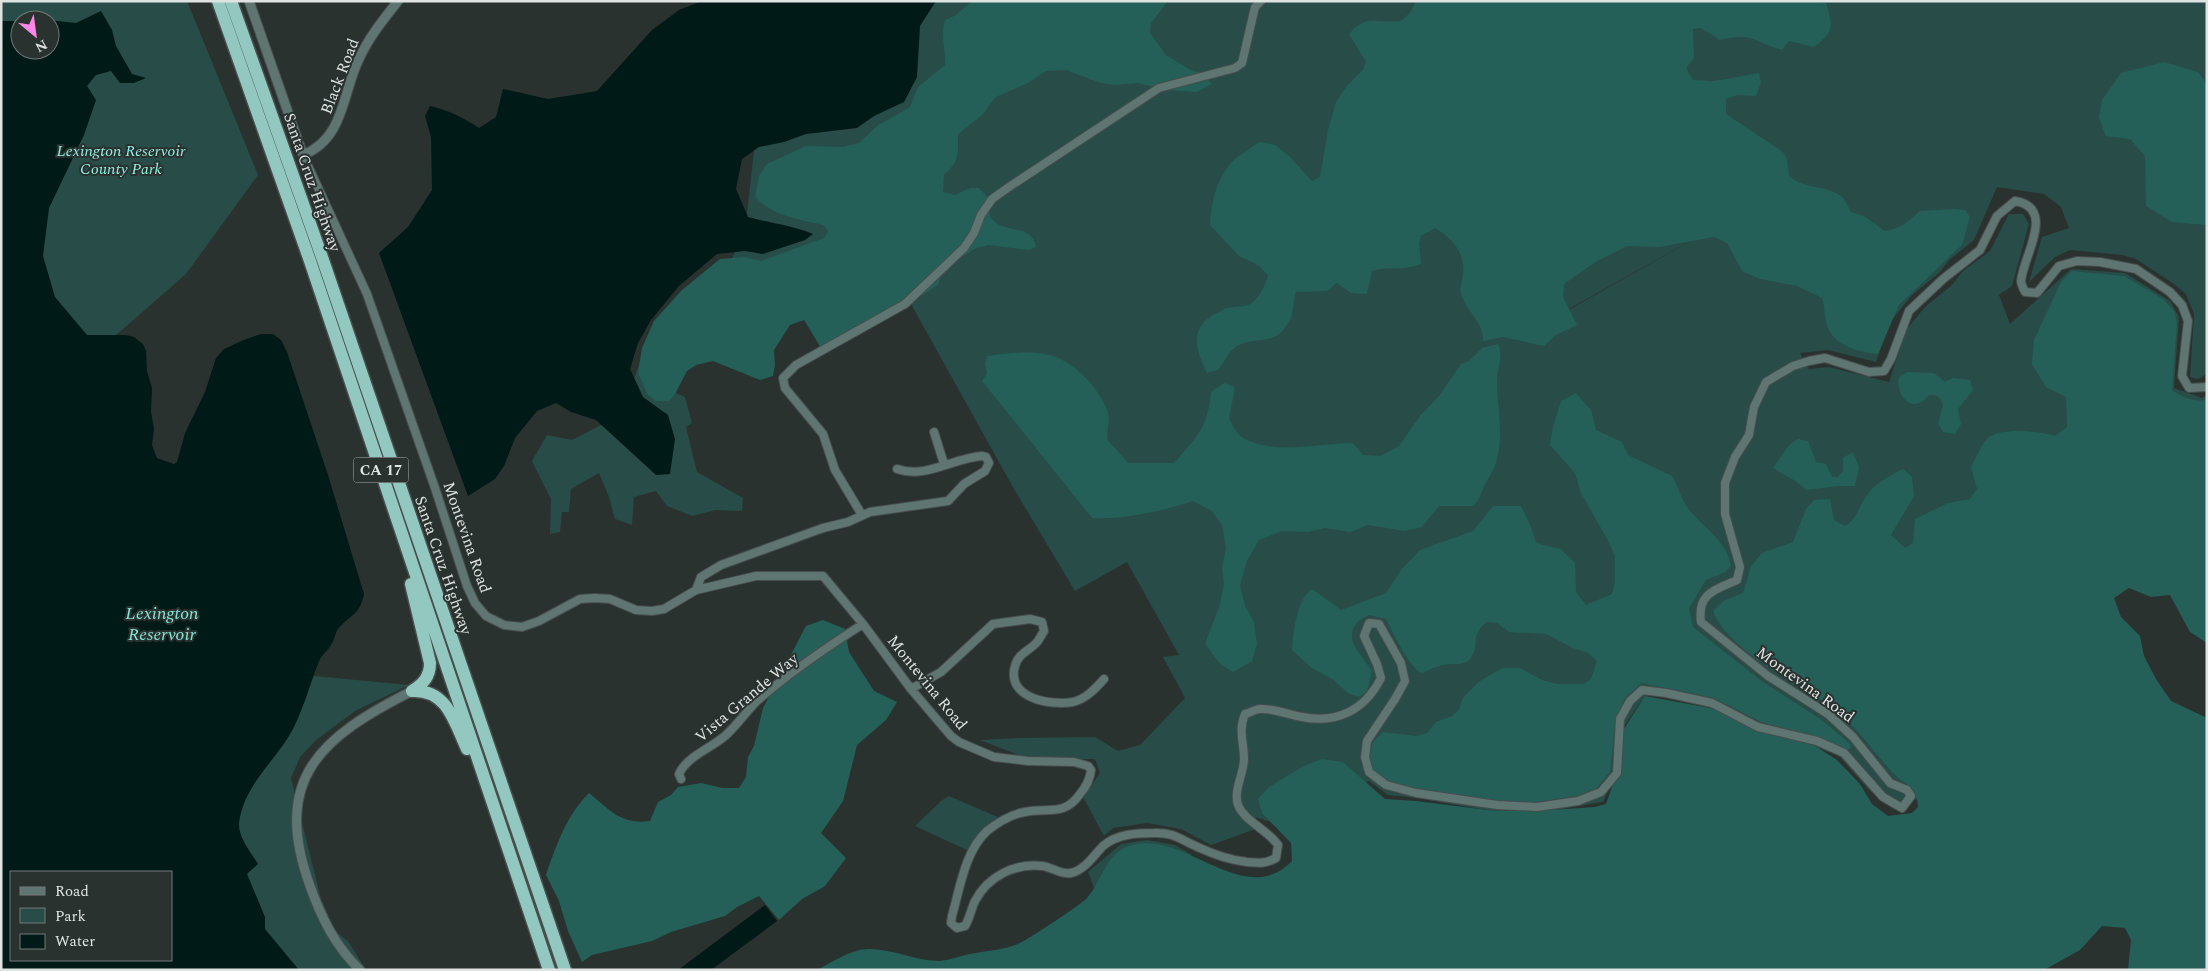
<svg xmlns="http://www.w3.org/2000/svg" width="2208" height="971" font-family="Spectral,serif">
  <style>
    .green { fill: #284c47; fill-rule: evenodd }
    .forest { fill: #246058 }
    .water { fill: #001a17; fill-rule: evenodd }
    .lines { fill: none; stroke-linecap: round; stroke-linejoin: round }
    .minor-casing { stroke: #474e4d; stroke-width: 10 }
    .tertiary-casing { stroke: #474e4d; stroke-width: 11 }
    .trunk-casing { stroke: #474e4d; stroke-width: 15 }
    .minor { stroke: #5e7571; stroke-width: 8 }
    .tertiary { stroke: #5e7571; stroke-width: 9 }
    .trunk { stroke: #92c8bf; stroke-width: 12 }
    .labels { text-anchor: middle; stroke-width: 4; stroke-linejoin: round; paint-order: stroke }
    .shield { fill: #2a3230; stroke: #a9afad; stroke-width: 1 }
    .shield-label { font-size: 15px; font-weight: bold; fill: #dfe4e3 }
    .street-label { font-size: 16px; fill: #dfe4e3; stroke: #2a3230 }
    .park-label { font-size: 16px; font-style: italic; fill: #90eee0; stroke: #2a3230 }
    .water-label { font-size: 18px; font-style: italic; fill: #84e3d5; stroke: #2a3230 }
  </style>
  <rect width="100%" height="100%" fill="#2a3230"/>
  <path class="green" d="M1,1h186l71,174 -72,99 -71,62 -70,414 206,-80 158,15 -54,26 -39,29 -16,17 -9,21 30,121 15,33 12,9 18,29h-365zM20,20h30v30h-30zM11,872h160v88h-160z
    M896,1h1311v373l-9,5 -8,-2 4,-63 -8,-20 -12,-10 -38,-25 -14,-4 -52,-5 -15,7 -26,25 13,-45 27,-9 -8,-21 -17,-13 -47,-7 -23,53 -25,20 -10,13 -27,22 -22,27 -14,40 -48,-12 -28,3 9,16 20,-2 60,15 17,-52 19,-23 27,-22 11,-14 27,-20 19,-37h14l6,10 -17,62 -13,9 11,29 61,-55 54,4 45,28 9,16 -5,71 28,10 5,-3v131l-233,123 -50,147 -31,13 -24,-19 -30,-34 -37,-14 -41,-9 -38,-24 -76,-16 -24,35 -12,55 -8,19 -84,14 -101,-18 -30,-3 -19,-14 -98,41 -16,-5 6,10 -50,18 -30,-16 -34,-6 -34,5 -9,8 -21,-39 17,-24 -5,-14h-66l-49,-19 40,-2 75,-1 23,14 22,-6 45,-47 -22,-41 16,-2 -52,-93 -52,29 -61,-102 -103,-185 -91,43 -37,-67 -119,108 21,9 7,26 -6,4 11,45 46,26 -1,13 -27,-1 -23,6 -25,-10 -11,-15 -22,6 -2,28 -17,-6 -6,-22 -10,-24 -28,16 -2,23h-7l-2,20 -10,2 1,-35 -19,-38 15,-26 25,5 49,-25 27,-75 68,-48 29,-61 11,-98zM1724,222l-189,107v-1z
    M949,796l58,25 -29,23 -7,8 -56,-26 26,-25z
    M1147,840l28,5 17,10 -96,38 -8,-21 33,-28z"/>
  <path class="forest" d="M972,1h196l-17,22 -1,10 16,22 23,14 14,5 9,10 -15,8 -31,-2 -28,-7 -24,2 -13,-2 -35,-13 -20,1 -18,12 -32,14 -14,18 -24,19c0,20 2,27 -14,41l-1,17 12,3 15,-7h9c2,3 7,6 8,9 4,8 -1,19 8,25 14,11 37,3 41,25l-7,3 -41,-5 -12,3 -33,21 -5,16 -19,12 -99,49 -16,-26 -14,5 -16,25 1,15 -2,11 -13,4 -47,-19 -17,4 -9,6 -12,23 -6,7h-13l-8,-6 -10,-22 4,-25 12,-27 28,-31 38,-31 25,-2 16,4 63,-23 4,-7 -4,-6c-26,-6 -49,-8 -69,-28l4,-21 8,-12 39,-18 37,1 16,-4 18,-17 33,-19 8,-20 27,-22c1,-17 -5,-28 0,-45l11,-5z
    M1416,1h393l17,2c7,24 9,28 -12,44l-25,-6 -7,9c-29,-8 -28,-18 -62,-10l-19,-12 -8,1 1,29 -8,10 7,12 19,1 15,-2 32,-6 2,10 -5,13 -19,-1 -11,4v15l57,38 4,8 2,16c15,14 39,8 54,22 3,3 6,10 8,14l13,4 21,15c14,-2 24,-9 34,-20l35,-2 11,1 5,7 -8,28 -63,60 -21,49c-19,-2 -45,-8 -51,-29 -3,-9 -2,-18 -5,-27l-25,-12 -37,-7 -18,-8 -15,-28 -13,-6 -55,10 -32,-1 -30,15 -33,23 -1,13 14,28 -21,10 -12,11 -41,-9 -20,4c0,-22 -18,-29 -22,-48 -2,-6 2,-13 2,-19 2,-22 -11,-36 -28,-46l-14,8 -2,7 2,21c-20,8 -29,1 -49,7l-5,23 -16,-1 -14,-10 -10,8 -31,1c-3,8 -2,20 -6,27 -12,27 -30,18 -49,25 -11,4 -16,17 -23,26l-11,3c-11,-22 -18,-44 6,-58 5,-2 10,-6 14,-7 9,-2 19,0 26,-6 9,-8 12,-17 15,-27l-10,-10 -19,-9 -29,-31c1,-21 6,-45 21,-62 7,-8 19,-14 28,-21l16,3 14,11 23,25 8,-4 8,-47 8,-28 10,-15 17,-17 3,-8 -17,-28c17,-21 30,-10 52,-13l9,-8z
    M2164,62l34,10 9,12v141l-35,-3 -26,-16 -1,-50 -15,-17 -24,-3 -7,-18 3,-18 19,-27z
    M2072,271l52,5 39,23 11,12 3,12 -5,67c9,6 23,14 35,9v244l-17,-11 -20,-37 -19,2 -22,-9 -15,10 7,19 19,19 4,20 12,23 15,22 36,17v252h-79l3,-30 -6,-12 -23,-2 -22,24 -36,20h-1227c16,-8 34,-21 52,-21 24,0 47,12 71,12 10,-1 20,-5 30,-7 15,-3 33,-4 48,-10 8,-3 64,-40 69,-46 17,-19 17,-47 49,-54 52,-10 109,65 156,17l-1,-18 -29,-30 -4,-14 11,-12 18,-11 19,-11 16,-6 21,3 42,37 31,2 79,10h42l58,-4 11,-3 6,-17 12,-58 21,-33 76,14 36,19 58,17 22,14 23,24 12,20 16,12 24,-3 6,-6c0,-18 -14,-23 -26,-35 -19,-21 -36,-46 -59,-64 -34,-24 -106,-58 -120,-97l10,-10 20,-8 8,-27 11,-13 31,-11 13,-33 8,-9 16,-1 4,21 11,6c13,-7 15,-24 25,-35 9,-10 21,-16 33,-22l9,8 2,19 -23,39 14,13 8,-5 2,-24 33,-16 22,-4 7,-10 -6,-22c5,-9 9,-20 16,-28 10,-12 54,-8 68,-3l12,-9 -1,-30 -20,-10 -14,-23 2,-24 27,-58z
    M1498,344c6,11 -1,25 -1,37 0,27 7,51 0,78 -2,10 -9,19 -13,28 -4,8 -4,13 -11,19h-34l-17,21 -17,4 -37,-6 -18,7 -25,-4 -17,4 -26,-1 -23,9 -12,21 -7,24 5,21 9,16 3,22 -5,17 -19,11 -13,-8 -15,-20 15,-40 4,-21 -2,-15 4,-20 -4,-23 -10,-14 -19,-10c-31,10 -69,19 -101,17l-110,-137 5,-8 -2,-9 2,-8c17,-3 42,-5 58,-2 28,5 53,32 63,58 2,7 -1,19 -1,27l21,24h46c23,-26 34,-36 37,-71l13,-9 11,4 -6,32c4,6 8,16 14,19 33,18 74,5 110,5l10,12 17,1 19,-10 21,-30 19,-20 22,-32 8,-3 13,-13z
    M1907,372l27,1 11,9 8,-4 17,2 3,10 -15,19 3,15 -6,10 -12,-2 -5,-9 5,-17 -2,-7 -6,-4h-6c-3,3 -5,6 -9,8 -15,6 -24,-14 -21,-26z
    M1576,393l15,17 5,20 26,12 6,13 44,21c6,10 10,26 18,35 15,18 37,30 41,55l-6,6 -19,8 -17,28 4,19 70,55 59,38 27,23 2,5 -4,2 -28,-13 -58,-15 -47,-24 -73,-15 -16,15 -9,20 -6,54 -13,16 -20,8 -41,6 -38,-1 -80,-12 -30,-8 -15,-11 -3,-13 2,-14 11,-11 33,4 11,-3 9,-11 16,-6 7,-6 4,-12 17,-17 22,-13h18l22,12 15,4h26l8,-5 6,-18 -9,-8 -15,-5 -27,-14 -37,-2 -12,-9 -11,-1c-17,17 -6,20 -14,34 -5,10 -17,8 -24,8 -9,1 -19,6 -26,9 -13,-5 -29,-41 -36,-54l-17,-4c-4,2 -11,6 -13,9 -13,16 8,34 16,47l-5,21 -8,5 -11,-4 -16,-14 -20,-11 -20,-18c1,-17 5,-52 20,-61l29,21 45,-17 15,-23 19,-20 53,-19 20,-25h28l10,21 5,16 25,6 14,14 1,29 10,13 26,-11 3,-12v-26l-8,-17 -26,-46 -6,-20 -25,-28 3,-18 8,-26z
    M1798,439l10,2 8,21 10,2 6,13h6l5,-6v-13l10,-6 6,15 -4,19h-17l-32,4c-10,-11 -22,-14 -33,-22l16,-23z
    M823,620l22,9 4,23 25,39 23,11 -11,18 -29,25 -14,56 -22,32 25,25 -21,28 -23,13 -23,21 -20,-24 -22,11 -12,9 -54,16 -19,9 -60,14 -10,7 -14,-31 -9,-30 -13,-26c10,-29 20,-59 43,-82 21,17 32,32 61,28l8,-19 13,-7 7,-8 23,-4 21,5h17l7,-11 2,-20 6,-11 9,-38 43,-82z"/>
  <path class="water" d="M702,1h234l-16,25 -3,51 -13,25 -30,14 -17,12 -51,6 -22,8 -25,5 -17,12 -6,30 12,28c21,6 44,8 65,17l-8,6 -42,14 -18,-3 -28,3 -38,32 -28,34 -13,23 -8,26 13,28 25,18 7,24 -5,35 -14,1 -60,-55 -25,-8 -15,-9 -19,8 -22,27 -11,28 -9,13 -27,17 -89,-243 29,-26 24,-37 -1,-53 -6,-21 5,-10c18,4 34,12 49,22l17,-11 7,-28 45,10 49,-8 55,-61 27,-20z
    M101,11l11,19 4,16 16,28 14,4 -12,5h-14l-9,-12 -15,4 -9,11 9,14 -12,35 -35,73 -6,48 12,41 32,38h39l8,2 9,7 3,7 1,20 5,17 -1,24 3,17 -2,16 5,13 17,6 3,-2 8,-29 20,-41 11,-34 8,-9 22,-10 15,-5h12l8,6 6,12 41,123 36,119c-4,22 -15,21 -26,35 -3,4 -3,10 -6,14 -3,7 -10,11 -13,18 -9,23 -15,46 -26,68 -17,32 -49,55 -54,94 -1,14 12,30 19,41l-11,10 18,43v12l34,41h-298v-949h19v29h30v-30h-2l28,3zM11,872h160v88h-160z
    M765,905l12,16 -66,49h-33z"/>
  <g class="lines">
    <g class="minor-casing">
      <path id="minor" d="M303,155l64,139 68,194 32,98 8,17 11,13 18,9 18,2 17,-6 41,-22 15,-1 15,1 26,11 16,1 12,-2 32,-19 60,-14h67l40,48 48,65 40,47 8,6 35,15 34,4 46,1 14,4 3,4c-1,10 -5,17 -11,24 -16,23 -32,13 -55,18 -13,2 -28,11 -38,19 -22,20 -27,57 -35,85l-1,7 6,5 8,-2c5,-8 6,-17 10,-25 13,-25 40,-38 67,-35 10,1 19,9 29,7 14,-3 23,-18 32,-27 14,-12 33,-13 51,-13 21,-1 28,8 46,15 15,7 30,12 47,14 13,1 18,2 29,-4l2,-13c-11,-16 -33,-23 -40,-40 -5,-14 6,-32 6,-46 0,-16 -6,-29 1,-45 5,-1 10,-5 15,-5 13,-1 29,6 42,8 35,7 63,-7 79,-39l-4,-14 -13,-28 5,-13 10,1 22,39 4,18 -10,18 -28,42 -2,16 4,15 17,13 30,8 81,12 40,2 41,-6 23,-9 16,-19 3,-54 10,-18 12,-11 24,3 46,10 46,24 59,14 27,12 39,44 19,11 9,-12 -4,-6 -17,-7 -37,-46 -25,-23 -60,-38 -67,-54c-4,-28 13,-32 36,-42l3,-13 -15,-53v-31l10,-26 14,-22 5,-28 12,-25 27,-16 16,-5 16,-3 44,14 15,-1 7,-12 18,-48 34,-32 37,-29 17,-34 18,-15c42,7 8,55 6,80 0,3 2,7 4,11l12,1 22,-27 18,-5 23,1 36,7 34,23 12,13 6,16 -6,55 7,12 18,-1
        M934,432l10,32
        M862,515l-27,-45 -12,-36 -38,-46 -2,-10 13,-13 109,-61 59,-56 10,-15 7,-18 11,-16 17,-12 150,-99 76,-20 7,-5 13,-56 6,-6
        M696,590l5,-13 20,-12 102,-37 25,-6 22,-10 78,-11 16,-17 21,-13 4,-8 -3,-6 -4,-1c-29,2 -56,23 -85,13
        M911,689l30,-17 52,-48 37,-5 12,3 2,9c-2,3 -4,7 -6,10 -8,10 -20,12 -23,25 -9,32 35,40 58,36 13,-3 23,-14 31,-23
        M681,779l-2,-5c8,-18 33,-26 47,-39 11,-10 20,-23 31,-34 33,-29 70,-54 106,-77"/>
    </g>
    <g class="tertiary-casing">
      <path id="tertiary" d="M249,1l54,154c42,-17 39,-62 56,-96 10,-22 24,-39 39,-58
        M360,970c-25,-24 -39,-53 -50,-84 -39,-108 11,-149 102,-195"/>
    </g>
    <g class="trunk-casing">
      <path id="trunk" d="M218,1l92,260 239,709
        M231,1l92,259 242,710
        M411,584l19,79c0,14 -7,21 -18,28
        M412,691c35,-2 42,30 55,58"/>
    </g>
    <use href="#minor" class="minor"/>
    <use href="#tertiary" class="tertiary"/>
    <use href="#trunk" class="trunk"/>
  </g>
  <g class="labels">
    <rect class="shield" x="353.5" y="457.5" width="55" height="25" rx="4"/>
    <g class="shield-label">
      <text x="381" y="475">CA 17</text>
    </g>
    <g class="street-label">
      <text transform="translate(339 76) rotate(-69)" y="6">Black Road</text>
      <text transform="translate(313 182) rotate(71)" y="6">Santa Cruz Highway</text>
      <text transform="translate(468 537) rotate(71)" y="6">Montevina Road</text>
      <text transform="translate(444 565) rotate(71)" y="6">Santa Cruz Highway</text>
      <text transform="translate(928 682) rotate(51)" y="6">Montevina Road</text>
      <text transform="translate(1806 684) rotate(36)" y="6">Montevina Road</text>
      <text transform="translate(746 697) rotate(-40)" y="6">Vista Grande Way</text>
    </g>
    <g class="park-label">
      <text x="121" y="156">Lexington Reservoir<tspan x="121" dy="18">County Park</tspan></text>
    </g>
    <g class="water-label">
      <text x="162" y="619">Lexington<tspan x="162" dy="21">Reservoir</tspan></text>
    </g>
  </g>
  <rect width="2208" height="971" fill="none" stroke="#dfe4e3" stroke-width="5"/>
  <rect x="10" y="871" width="162" height="90" fill="#2a3230" stroke="#727978"/>
  <rect x="20" y="887" width="25" height="8" fill="#5e7571" stroke="#727978"/>
  <text x="55" y="896" font-size="15" fill="#dfe4e3">Road</text>
  <rect x="20" y="908" width="25" height="15" fill="#284c47" stroke="#727978"/>
  <text x="55" y="921" font-size="15" fill="#dfe4e3">Park</text>
  <rect x="20" y="934" width="25" height="15" fill="#001a17" stroke="#727978"/>
  <text x="55" y="946" font-size="15" fill="#dfe4e3">Water</text>
  <g transform="translate(35 35) rotate(151)"><circle r="24" fill="#2a3230" stroke="#727978"/>
  <path d="M0-4L9 19L0 12L-9 19Z" fill="#fa87e8"/>
  <text y="-8" font-size="14" font-weight="bold" text-anchor="middle" fill="#dfe4e3">N</text>
  </g>
</svg>
